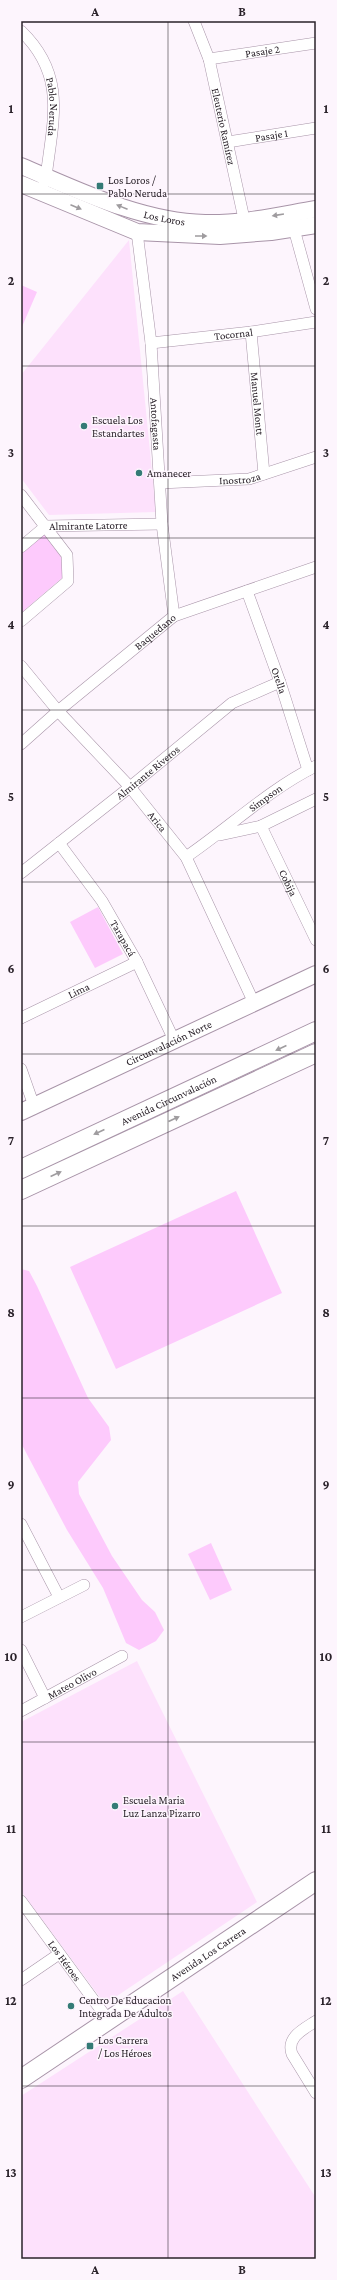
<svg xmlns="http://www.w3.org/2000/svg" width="337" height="2280" font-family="'Crimson Pro',serif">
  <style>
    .built { fill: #fde1fc }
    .green { fill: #fdcafc }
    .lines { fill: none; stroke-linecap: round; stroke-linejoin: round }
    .street-casing { stroke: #a894a8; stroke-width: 12 }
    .secondary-casing { stroke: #a894a8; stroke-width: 18 }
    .primary-casing { stroke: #a894a8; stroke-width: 20 }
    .street { stroke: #fff; stroke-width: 11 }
    .secondary { stroke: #fff; stroke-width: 16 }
    .primary { stroke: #fff; stroke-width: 18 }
    .oneway { fill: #9f9c9f }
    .grid { fill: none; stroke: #2a222a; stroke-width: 1; stroke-opacity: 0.55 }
    .poi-dot { fill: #347b76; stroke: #fdf5fd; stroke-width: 1.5 }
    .labels { text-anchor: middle; stroke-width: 3; stroke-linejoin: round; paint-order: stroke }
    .street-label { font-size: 11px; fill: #2a222a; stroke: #fdf5fd }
    .poi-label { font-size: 11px; fill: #2a222a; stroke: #fdf5fd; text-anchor: start }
    .neatline { fill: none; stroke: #2a222a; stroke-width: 1.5 }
    .grid-label { font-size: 13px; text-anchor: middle; font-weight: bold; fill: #2a222a }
  </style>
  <rect width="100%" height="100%" fill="#fdf5fd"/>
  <path class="built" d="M129,240l27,272 -107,3 -28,-37v-103z
    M137,1661l120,241 -152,102 -84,-113v-169z
    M183,1991l133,207v61h-295v-163z"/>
  <path class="green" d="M21,285l16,7 -16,37z
    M43,533l19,25v20l-41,35v-62z
    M98,907l25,47 -28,14 -25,-46z
    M236,1191l46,102 -166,76 -46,-102z
    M21,1269l8,2 8,15 51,112 21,29 2,13 -33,42 1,12 33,62 30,44 13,12 9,18 -8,11 -17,9 -13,-7 -23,-55 -36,-58 -46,-87z
    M211,1543l21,47 -22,10 -22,-46z"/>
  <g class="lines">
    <g class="street-casing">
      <g id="street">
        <path id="s1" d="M194,21l15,38 37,169"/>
        <path id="s2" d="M21,31c46,44 32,89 25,146l-2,6"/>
        <path id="s3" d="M209,59l107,-16"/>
        <path id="s4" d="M228,142l88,-14"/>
        <path d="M294,229l22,80"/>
        <path id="s5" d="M137,232l14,111 11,181 12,92"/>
        <path id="s6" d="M251,332l13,142"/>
        <path id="s7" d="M151,343l100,-11 65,-10"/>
        <path id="s8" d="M160,483l89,-4 67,-22"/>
        <path d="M21,495l46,60 1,26 -47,40"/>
        <path id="s9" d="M21,547l25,-21 116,-2"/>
        <path id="s10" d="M247,591l33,91 28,88"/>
        <path id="s11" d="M21,666l37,45 72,76 56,70 68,146"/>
        <path id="s12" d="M21,744l37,-33 116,-95 142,-49"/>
        <path id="s13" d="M261,826l55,114"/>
        <path d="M220,835l41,-9 55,-27"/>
        <path id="s14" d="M59,843l43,58 35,61 37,78"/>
        <path id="s15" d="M186,857c44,-30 82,-67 130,-91"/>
        <path id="s16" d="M21,873l109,-86 102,-84 48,-21"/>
        <path id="s17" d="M21,1018l116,-56"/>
        <path d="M21,1069l13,37"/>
        <path d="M21,1524l38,73"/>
        <path d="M21,1617l63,-32"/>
        <path d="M21,1650l24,48"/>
        <path id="s18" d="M21,1711l101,-55"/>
        <path id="s19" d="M21,1901l88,120"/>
        <path d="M21,1980l38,-26"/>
        <path d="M316,2021c-12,8 -30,16 -24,33l24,39"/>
      </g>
    </g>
    <g class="secondary-casing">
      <g id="secondary">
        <path id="s20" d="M21,166c59,25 119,55 184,57 37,1 75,-8 111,-14"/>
        <path d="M21,184l116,48 83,4 51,-4 45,-7"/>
        <path id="s21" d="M21,1112l295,-138"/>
      </g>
    </g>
    <g class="primary-casing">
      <g id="primary">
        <path id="s22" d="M21,1169l295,-138"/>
        <path d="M21,1190l295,-137"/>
        <path id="s23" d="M21,2079l295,-198"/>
      </g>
    </g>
    <use href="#street" class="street"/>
    <use href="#secondary" class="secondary"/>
    <use href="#primary" class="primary"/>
  </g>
  <defs><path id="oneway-solid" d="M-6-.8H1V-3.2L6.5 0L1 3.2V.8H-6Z"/></defs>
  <g class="oneway">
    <use href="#oneway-solid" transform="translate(76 207) rotate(23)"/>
    <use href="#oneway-solid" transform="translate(122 207) rotate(-158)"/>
    <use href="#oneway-solid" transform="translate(278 215) rotate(171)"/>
    <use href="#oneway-solid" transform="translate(201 236)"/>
    <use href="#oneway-solid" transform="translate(281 1048) rotate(155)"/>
    <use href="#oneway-solid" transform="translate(174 1119) rotate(-25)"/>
    <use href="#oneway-solid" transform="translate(99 1132) rotate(155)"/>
    <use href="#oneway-solid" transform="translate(56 1174) rotate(-25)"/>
  </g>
  <path class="grid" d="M168,21v2238M21,194h295M21,366h295M21,538h295M21,710h295M21,882h295M21,1054h295M21,1226h295M21,1398h295M21,1570h295M21,1742h295M21,1914h295M21,2086h295"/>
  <g class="poi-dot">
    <rect x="96" y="182" width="8" height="8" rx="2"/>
    <circle cx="84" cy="426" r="4"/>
    <circle cx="139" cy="473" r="4"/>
    <circle cx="115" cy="1806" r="4"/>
    <circle cx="71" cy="2006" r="4"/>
    <rect x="86" y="2042" width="8" height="8" rx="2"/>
  </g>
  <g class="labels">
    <g class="street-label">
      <text dy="4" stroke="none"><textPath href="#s3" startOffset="54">Pasaje 2</textPath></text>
      <text dy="4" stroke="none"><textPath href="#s2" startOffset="85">Pablo Neruda</textPath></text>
      <text dy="4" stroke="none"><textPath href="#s1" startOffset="110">Eleuterio Ramírez</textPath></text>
      <text dy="4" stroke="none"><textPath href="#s4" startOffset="44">Pasaje 1</textPath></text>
      <text dy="4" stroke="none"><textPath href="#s20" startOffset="153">Los Loros</textPath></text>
      <text dy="4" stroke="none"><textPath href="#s7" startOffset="83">Tocornal</textPath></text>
      <text dy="4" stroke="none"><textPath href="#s6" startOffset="72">Manuel Montt</textPath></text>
      <text dy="4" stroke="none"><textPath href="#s5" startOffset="193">Antofagasta</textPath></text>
      <text dy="4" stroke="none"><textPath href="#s8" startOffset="80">Inostroza</textPath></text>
      <text dy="4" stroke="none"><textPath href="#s9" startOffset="75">Almirante Latorre</textPath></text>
      <text dy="4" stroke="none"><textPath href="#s12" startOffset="175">Baquedano</textPath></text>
      <text dy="4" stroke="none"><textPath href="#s10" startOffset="95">Orella</textPath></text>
      <text dy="4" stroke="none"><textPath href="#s16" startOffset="162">Almirante Riveros</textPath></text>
      <text dy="4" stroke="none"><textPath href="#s15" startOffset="99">Simpson</textPath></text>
      <text dy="4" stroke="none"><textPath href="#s11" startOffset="207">Arica</textPath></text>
      <text dy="4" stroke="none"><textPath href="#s13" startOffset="63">Cobija</textPath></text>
      <text dy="4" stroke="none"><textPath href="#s14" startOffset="115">Tarapacá</textPath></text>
      <text dy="4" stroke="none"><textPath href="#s17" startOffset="64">Lima</textPath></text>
      <text dy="4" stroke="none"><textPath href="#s21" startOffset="163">Circunvalación Norte</textPath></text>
      <text dy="4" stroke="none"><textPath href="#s22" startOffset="163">Avenida Circunvalación</textPath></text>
      <text dy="4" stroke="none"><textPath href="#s18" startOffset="58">Mateo Olivo</textPath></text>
      <text dy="4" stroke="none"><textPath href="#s23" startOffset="225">Avenida Los Carrera</textPath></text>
      <text dy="4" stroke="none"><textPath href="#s19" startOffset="74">Los Héroes</textPath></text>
    </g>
    <g class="poi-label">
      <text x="108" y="184">Los Loros /<tspan x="108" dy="13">Pablo Neruda</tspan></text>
      <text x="92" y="424">Escuela Los<tspan x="92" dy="13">Estandartes</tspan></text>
      <text x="147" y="477">Amanecer</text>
      <text x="123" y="1804">Escuela Maria<tspan x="123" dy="13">Luz Lanza Pizarro</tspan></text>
      <text x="79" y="2004">Centro De Educacion<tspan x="79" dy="13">Integrada De Adultos</tspan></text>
      <text x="98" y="2044">Los Carrera<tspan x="98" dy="13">/ Los Héroes</tspan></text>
    </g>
  </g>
  <rect width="337" height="2280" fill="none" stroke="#fdf5fd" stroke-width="44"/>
  <rect x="22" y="22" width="293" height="2236" class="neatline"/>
  <g class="grid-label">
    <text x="95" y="16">A</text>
    <text x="242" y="16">B</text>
    <text x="11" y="113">1</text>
    <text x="326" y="113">1</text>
    <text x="11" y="285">2</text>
    <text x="326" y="285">2</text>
    <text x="11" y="457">3</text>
    <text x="326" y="457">3</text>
    <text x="11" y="629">4</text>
    <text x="326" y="629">4</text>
    <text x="11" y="801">5</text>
    <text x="326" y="801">5</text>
    <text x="11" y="973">6</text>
    <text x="326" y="973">6</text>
    <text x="11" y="1145">7</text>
    <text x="326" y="1145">7</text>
    <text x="11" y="1317">8</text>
    <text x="326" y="1317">8</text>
    <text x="11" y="1489">9</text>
    <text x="326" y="1489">9</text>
    <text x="11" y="1661">10</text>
    <text x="326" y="1661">10</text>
    <text x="11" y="1833">11</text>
    <text x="326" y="1833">11</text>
    <text x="11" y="2005">12</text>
    <text x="326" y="2005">12</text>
    <text x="11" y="2177">13</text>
    <text x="326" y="2177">13</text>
    <text x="95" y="2274">A</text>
    <text x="242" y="2274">B</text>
  </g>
</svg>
